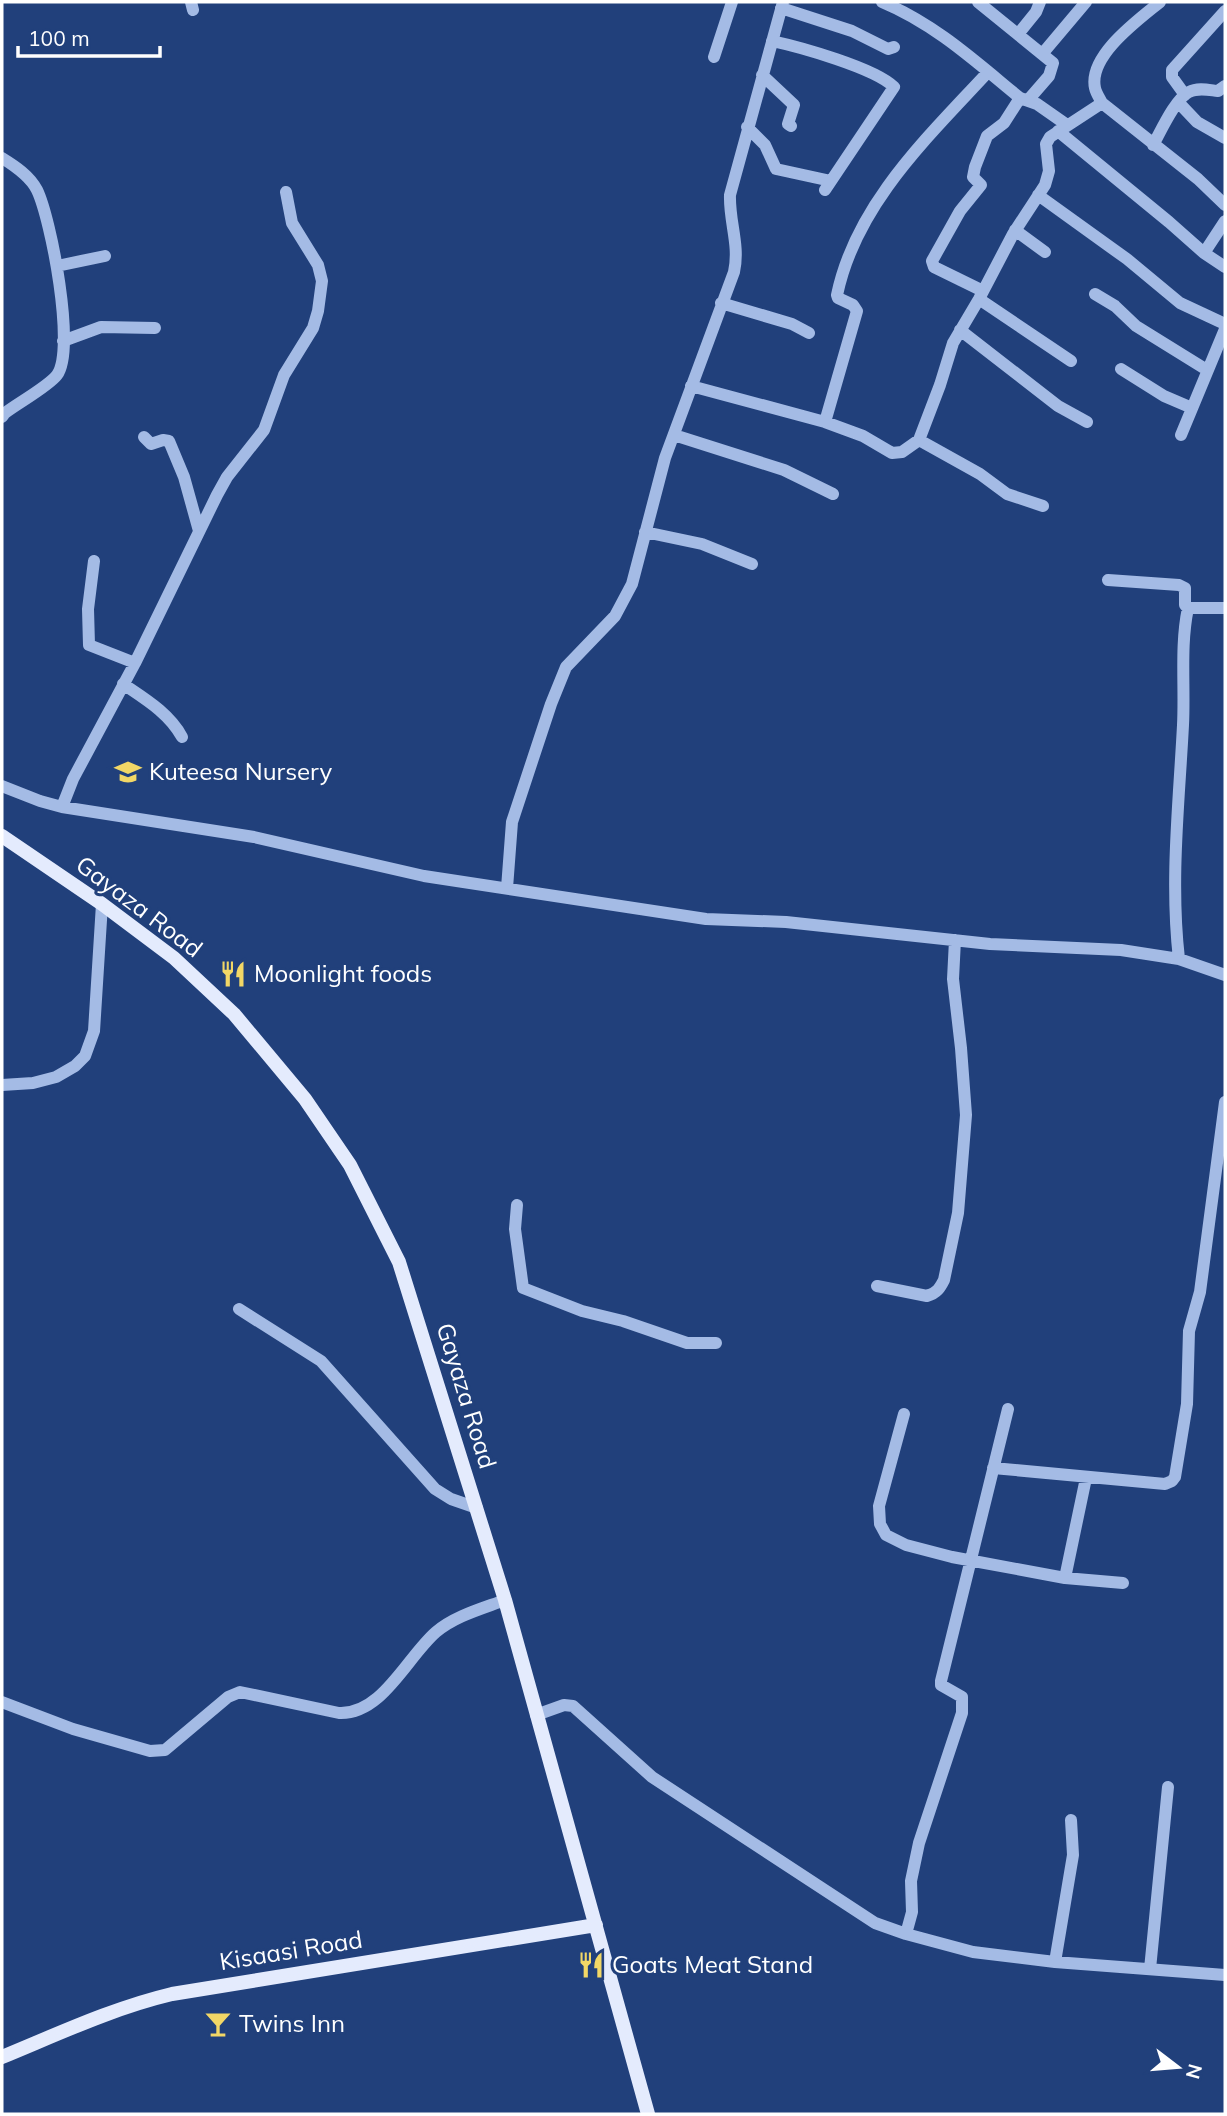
<svg xmlns="http://www.w3.org/2000/svg" width="1227" height="2116" font-family="Mulish,sans-serif">
  <style>
    .lines { fill: none; stroke-linecap: round; stroke-linejoin: round }
    .minor { stroke: #a4bbe5; stroke-width: 12 }
    .major { stroke: #e4ebfd; stroke-width: 14 }
    .labels { text-anchor: middle; stroke-width: 6; stroke-linejoin: round; paint-order: stroke }
    .poi-label { font-size: 24px; fill: #fff; stroke: #21407b; text-anchor: start }
    .street-label { font-size: 24px; fill: #fff; stroke: #21407b }
  </style>
  <rect width="100%" height="100%" fill="#21407b"/>
  <g class="lines">
    <path class="minor" d="M191,2l2,8
      M882,2c53,22 94,60 138,96l17,6 30,21
      M978,2l75,61 -4,13 -20,23
      M1160,2c-22,18 -72,54 -65,86 1,5 5,11 7,15l96,76 27,26
      M781,8l71,23 36,18 6,-2
      M1019,33l17,-21 4,-10
      M772,41c28,6 103,27 122,46l-69,103
      M1043,53l43,-51
      M714,57l18,-55
      M762,75l32,30 -6,19 3,2
      M1185,95l-13,-18v-7l53,-59
      M1179,103l18,19 28,16
      M747,127l18,18 11,24 55,12
      M1058,131l111,91 35,31 21,14
      M1153,145c8,-14 22,-46 36,-53 9,-5 20,-2 29,-1l7,-5
      M2,158c13,8 28,18 35,32 14,29 39,159 20,185 -8,11 -39,28 -52,38l-3,4
      M1038,195l89,64 53,44 45,21
      M1015,230l30,22
      M1204,253l21,-32
      M57,266l48,-10
      M983,291l-49,-24 -2,-6 28,-50 21,-26 -8,-8 2,-10 12,-31 17,-13 16,-25
      M1095,294l20,12 21,20 71,44
      M979,299l92,62
      M721,303l71,21 17,9
      M960,330l98,76 29,16
      M63,341l38,-14 54,1
      M1121,369l43,27 28,12
      M691,386l134,36 38,14 29,17 10,-1 17,-12 21,-55 13,-42 26,-44 34,-65 32,-49 4,-14 -3,-27 4,-7 52,-34
      M825,422l32,-111 -4,-6 -15,-7 -1,-3c19,-91 91,-158 151,-223
      M674,435l110,35 49,24
      M1181,435l44,-106
      M144,437l7,7 12,-4 6,1 15,36 15,54
      M919,440l61,34 27,20 36,12
      M645,532l57,12 50,20
      M94,561l-6,48 1,36 46,18
      M1108,580l71,5 6,3v17l3,3h37
      M123,684c22,15 46,29 59,53
      M2,786l38,15 22,6 192,30 170,39 282,43 80,3 204,22 131,6 58,9 46,16
      M62,807l11,-28 62,-116 82,-168 10,-18 37,-47 20,-55 29,-47 5,-17 4,-30 -4,-16 -26,-42 -6,-31
      M507,888l5,-66 39,-118 15,-37 49,-51 17,-32 33,-126 69,-186c6,-27 -5,-50 -4,-77l53,-193
      M1179,959c-9,-78 0,-156 4,-234 2,-39 -3,-79 5,-117
      M2,1085l31,-2 23,-6 19,-11 10,-10 9,-25 8,-127
      M517,1205l-2,24 8,59 59,23 41,10 64,22h29
      M877,1286l50,10c10,-3 13,-8 17,-16l14,-67 8,-98 -5,-67 -8,-69 2,-39
      M239,1309l82,52 114,128 16,10 26,9
      M904,1414l-25,92 1,18 6,11 20,10 46,12 113,21 58,5
      M993,1468l172,16 7,-3 3,-4 12,-73 2,-73 11,-39 25,-190
      M1065,1578l21,-100
      M2,1702l71,27 77,22 15,-1 63,-53 12,-5 99,21c43,2 68,-56 97,-81 19,-16 45,-23 69,-32
      M536,1715l28,-10 9,1 79,71 223,146 31,11 67,18 82,10 170,13
      M906,1934l6,-22 -1,-31 8,-38 43,-130v-16l-21,-12v-4l67,-272
      M1055,1962l18,-107 -2,-35
      M1150,1969l18,-182"/>
    <path class="major" d="M2,836l100,68 72,54 60,56 71,85 45,66 49,97 106,338 143,514
      M2,2057c56,-23 111,-49 170,-63l424,-69"/>
  </g>
  <defs>
    <g id="school-bare" transform="scale(2.1)"><path d="M0-5L7-2L0 1L-7-2ZM-4 1L0 2.5L4 1V4Q0 6-4 4Z" fill="#f2d766" stroke="#21407b" stroke-width="2.5" paint-order="stroke"/></g>
    <g id="restaurant-bare" transform="scale(2.1)"><path d="M-5-6h1v4h1v-4h1v4h1v-4h1v5L-1.5 .5V6h-2V.5L-5-1ZM5-6V6H3V1.5H1.5Q1.5-4 5-6Z" fill="#f2d766" stroke="#21407b" stroke-width="2.5" paint-order="stroke"/></g>
    <g id="bar-bare" transform="scale(2.1)"><path d="M-6-5H6L.8 .8V4.5H3.5V6h-7V4.5H-.8V.8Z" fill="#f2d766" stroke="#21407b" stroke-width="2.5" paint-order="stroke"/></g>
  </defs>
  <g fill-rule="evenodd">
    <use href="#school-bare" x="128" y="772"/>
    <use href="#restaurant-bare" x="233" y="974"/>
    <use href="#restaurant-bare" x="591" y="1965"/>
    <use href="#bar-bare" x="218" y="2024"/>
  </g>
  <g class="labels">
    <g class="poi-label">
      <text x="149" y="780">Kuteesa Nursery</text>
      <text x="254" y="982">Moonlight foods</text>
      <text x="612" y="1973">Goats Meat Stand</text>
      <text x="239" y="2032">Twins Inn</text>
    </g>
    <g class="street-label">
      <text transform="translate(139 907) rotate(37)" y="8">Gayaza Road</text>
      <text transform="translate(466 1396) rotate(73)" y="8">Gayaza Road</text>
      <text transform="translate(291 1951) rotate(-9)" y="8">Kisaasi Road</text>
    </g>
  </g>
  <rect width="1227" height="2116" fill="none" stroke="#ffffff" stroke-width="7"/>
  <g transform="translate(1178 2067) rotate(106)" stroke="#21407b" stroke-width="5" paint-order="stroke">
  <path d="M0-5L12 26L0 18L-12 26Z" fill="#ffffff"/>
  <text y="-10" font-size="19" font-weight="bold" text-anchor="middle" fill="#ffffff">N</text>
  </g>
  <path d="M18 46v10h142v-10" fill="none" stroke="#ffffff" stroke-width="3.5"/>
  <text x="28" y="46" font-size="21" fill="#ffffff" stroke="#21407b" stroke-width="5" paint-order="stroke">100 m</text>
</svg>
